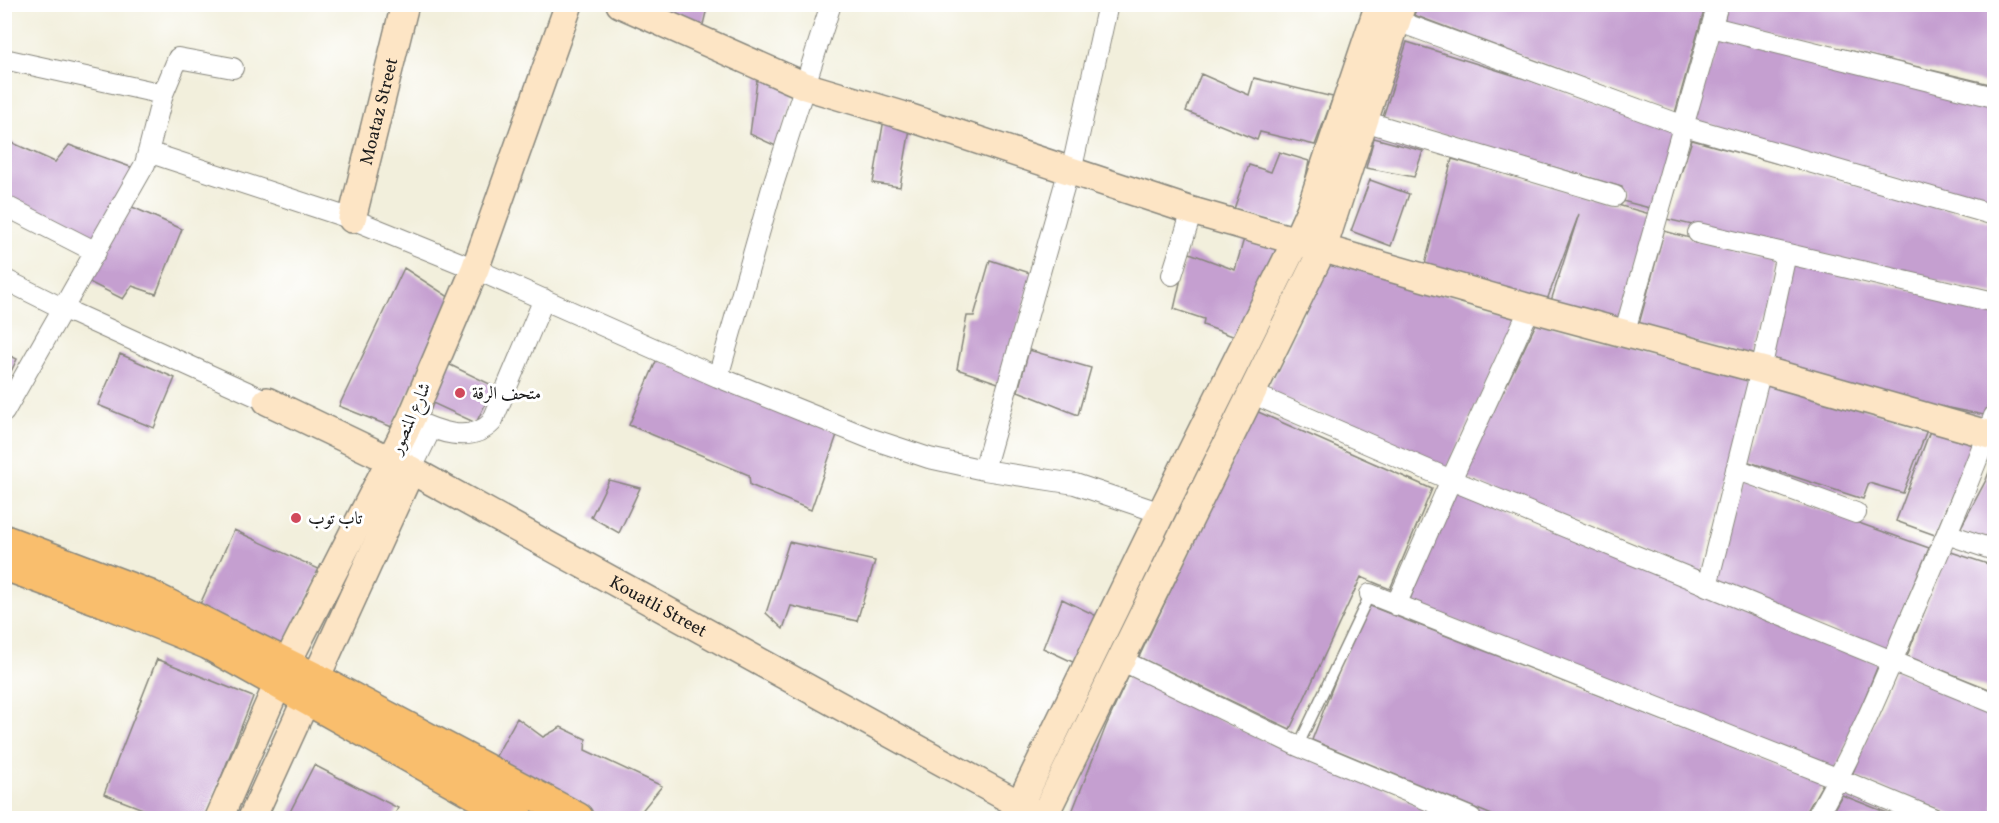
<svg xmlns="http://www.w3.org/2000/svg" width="1999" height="823" font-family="Vollkorn,Amiri,serif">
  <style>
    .building { fill: #c59fd0 }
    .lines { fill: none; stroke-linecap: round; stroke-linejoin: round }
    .lane-casing { stroke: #87867c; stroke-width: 12 }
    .street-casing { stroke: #87867c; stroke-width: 22 }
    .secondary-casing { stroke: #87867c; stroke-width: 30 }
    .primary-casing { stroke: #87867c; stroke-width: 33 }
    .lane { stroke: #fff; stroke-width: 9 }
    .street { stroke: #fff; stroke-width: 20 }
    .secondary { stroke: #fde5c5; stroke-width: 27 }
    .primary { stroke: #f9be6d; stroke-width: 30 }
    .poi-dot { fill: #d1495b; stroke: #fff; stroke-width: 2 }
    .labels { text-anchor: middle; stroke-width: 6; stroke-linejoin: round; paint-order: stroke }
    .street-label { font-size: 18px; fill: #1c1c1c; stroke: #fff }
    .poi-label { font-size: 18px; fill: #1c1c1c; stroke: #fff; text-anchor: start }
  </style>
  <rect width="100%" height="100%" fill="#fff"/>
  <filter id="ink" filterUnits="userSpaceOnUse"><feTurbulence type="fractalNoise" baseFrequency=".0167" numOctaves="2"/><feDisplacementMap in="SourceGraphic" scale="12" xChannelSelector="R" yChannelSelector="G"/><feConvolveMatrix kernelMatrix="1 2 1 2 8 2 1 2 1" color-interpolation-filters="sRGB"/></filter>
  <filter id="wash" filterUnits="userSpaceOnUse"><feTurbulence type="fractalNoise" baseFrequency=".008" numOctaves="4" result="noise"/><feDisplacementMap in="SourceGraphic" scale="24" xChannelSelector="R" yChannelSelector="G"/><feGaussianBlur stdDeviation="1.35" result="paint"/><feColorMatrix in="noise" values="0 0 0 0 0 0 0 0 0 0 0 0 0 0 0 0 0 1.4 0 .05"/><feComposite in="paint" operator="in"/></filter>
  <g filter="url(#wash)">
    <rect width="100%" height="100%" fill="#f2efdc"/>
    <g id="blocks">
      <path class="building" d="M638,4h70l-7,29z
        M1418,4h288l-31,109 -261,-98z
        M1728,4h266v81l-270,-64z
        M1719,34l275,73v101l-300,-88z
        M1407,42l125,39 150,54 -32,73 -28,-7v-14l-239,-70z
        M758,73l36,19 -16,55 -28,-13z
        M1201,74l48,21 5,-17 79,19 -18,48 -55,-13 -3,8 -71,-29z
        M884,119l26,10 -10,58 -27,-4z
        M1374,138l49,13 -9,26 -48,-9z
        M4,139l51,23 14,-17 67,24 -40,74 -92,-48z
        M1692,140l302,83v71l-328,-75z
        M1279,152l30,9 -11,57 -10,6 -55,-12 16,-47 22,7z
        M1452,159l198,55 -32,109 -68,-19 29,-90 -32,86 -123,-32z
        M1370,180l39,14 -18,52 -40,-15z
        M130,206l52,23 -26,65 -24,-8 -9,13 -42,-21z
        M1664,231l111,30v42l-22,54 -115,-29z
        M1245,235l40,8 -47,95 -35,-13 1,-6 -30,-10 13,-57 48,18z
        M990,260l43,14 -32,110 -44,-15 10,-53h7z
        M1328,260l190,55 -71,155 -179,-79z
        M1794,263l200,47v79l-10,26 -215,-43z
        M404,268l51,33 -63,126 -53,-21z
        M1537,322l213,58 -49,194 -239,-98z
        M1029,350l62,18 -13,47 -60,-24z
        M4,353l13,6 -13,27z
        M120,354l55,24 -21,50 -56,-23z
        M657,359l181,73 -27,78 -61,-25 -1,-10 -120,-50z
        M444,362l50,24 -18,37 -50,-23z
        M1769,380l159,47 -25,66 -34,-10 -6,16 -120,-39z
        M1256,411l176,78 -42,100 -29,-12 -71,152 -151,-72z
        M1933,423l44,12 -42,100 -39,-14z
        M1994,459v84l-35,-12 27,-51z
        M609,480l31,8 -21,45 -28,-16z
        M1741,481l188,67 -43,102 -171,-61z
        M1454,492l425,171 -45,111 -425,-172z
        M234,530l87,40 -39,83 -86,-40z
        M789,542l86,19 -18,60 -66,-15 -8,23 -17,-16z
        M1948,551l46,15v125l-87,-35z
        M1062,599l37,18 -22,47 -34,-16z
        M1365,604l458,179 -20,35h-304l-187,-78z
        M157,659l96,38 -48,121h-39l-62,-24z
        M1895,670l99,41v107h-34l-108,-43z
        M1129,675l120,58 198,85h-362l-13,-6 34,-86z
        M517,718l26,19 18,-10 25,12 -1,11 77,36 -26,32h-32l-113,-53z
        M314,765l84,43 -5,10h-90l-13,-6z
        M1842,795l58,23h-71z"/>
    </g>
  </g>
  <g filter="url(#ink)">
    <use href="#blocks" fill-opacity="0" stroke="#87867c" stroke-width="1.5"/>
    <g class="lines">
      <g class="lane-casing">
        <path id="lane" d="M1298,746l72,-152"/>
      </g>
      <g class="street-casing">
        <path id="street" d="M1397,21l287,105 310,89
          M1712,27l282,70
          M4,59l159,35 15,-36 55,10
          M1364,121l251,75
          M148,152l204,67 123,50 243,108 151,61 60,20 55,12 91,14 86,29
          M4,205l92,47
          M1698,233l296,69
          M1172,275l20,-64
          M4,279l60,30 203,92
          M1624,334l94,-330
          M718,377l54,-189 59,-184
          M1251,393l200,87 543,223
          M4,412l141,-248 18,-70
          M411,419c25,12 59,26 81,3l52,-123
          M1736,469l120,44
          M411,470l20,-41
          M984,470l82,-290 5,-8 37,-168
          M1947,534l47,16
          M1707,586l54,-216 25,-116
          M1370,594l469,185 93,39
          M1396,605l55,-125 79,-172
          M1121,660l177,86 173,72
          M1816,818c35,-60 63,-125 90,-190 31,-70 61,-140 88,-212"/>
      </g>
      <g class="secondary-casing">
        <g id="secondary">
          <path d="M620,4l185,82 97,29 290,96 338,97 239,64 225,64"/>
          <path id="s1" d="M352,219l53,-215"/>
          <path id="s2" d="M267,401l144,69 624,343"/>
          <path d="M219,818l68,-155 124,-244 64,-150 94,-265"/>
          <path d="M252,818l159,-348"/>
          <path d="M1013,818l148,-305 136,-274 13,-29 69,-206"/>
          <path d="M1043,818l280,-570 79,-244"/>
        </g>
      </g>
      <g class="primary-casing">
        <path id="primary" d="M4,540l145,55 166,83 263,140
          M4,565l106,39 98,40 310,174"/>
      </g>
      <use href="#lane" class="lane"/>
      <use href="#street" class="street"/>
      <use href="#secondary" class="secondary"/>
      <use href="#primary" class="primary"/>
    </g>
  </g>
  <g class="poi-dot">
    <circle cx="460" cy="393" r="6"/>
    <circle cx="296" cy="518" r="6"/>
  </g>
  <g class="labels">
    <g class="street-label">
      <text dy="6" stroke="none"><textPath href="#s1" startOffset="111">Moataz Street</textPath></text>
      <text transform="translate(410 418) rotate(-66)" y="6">شارع المنصور</text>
      <text dy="6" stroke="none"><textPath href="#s2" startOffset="442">Kouatli Street</textPath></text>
    </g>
    <g class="poi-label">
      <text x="472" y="399">متحف الرقة</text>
      <text x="308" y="524">تاب توب</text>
    </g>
  </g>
  <rect width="1999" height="823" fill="none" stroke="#fff" stroke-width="24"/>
</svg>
